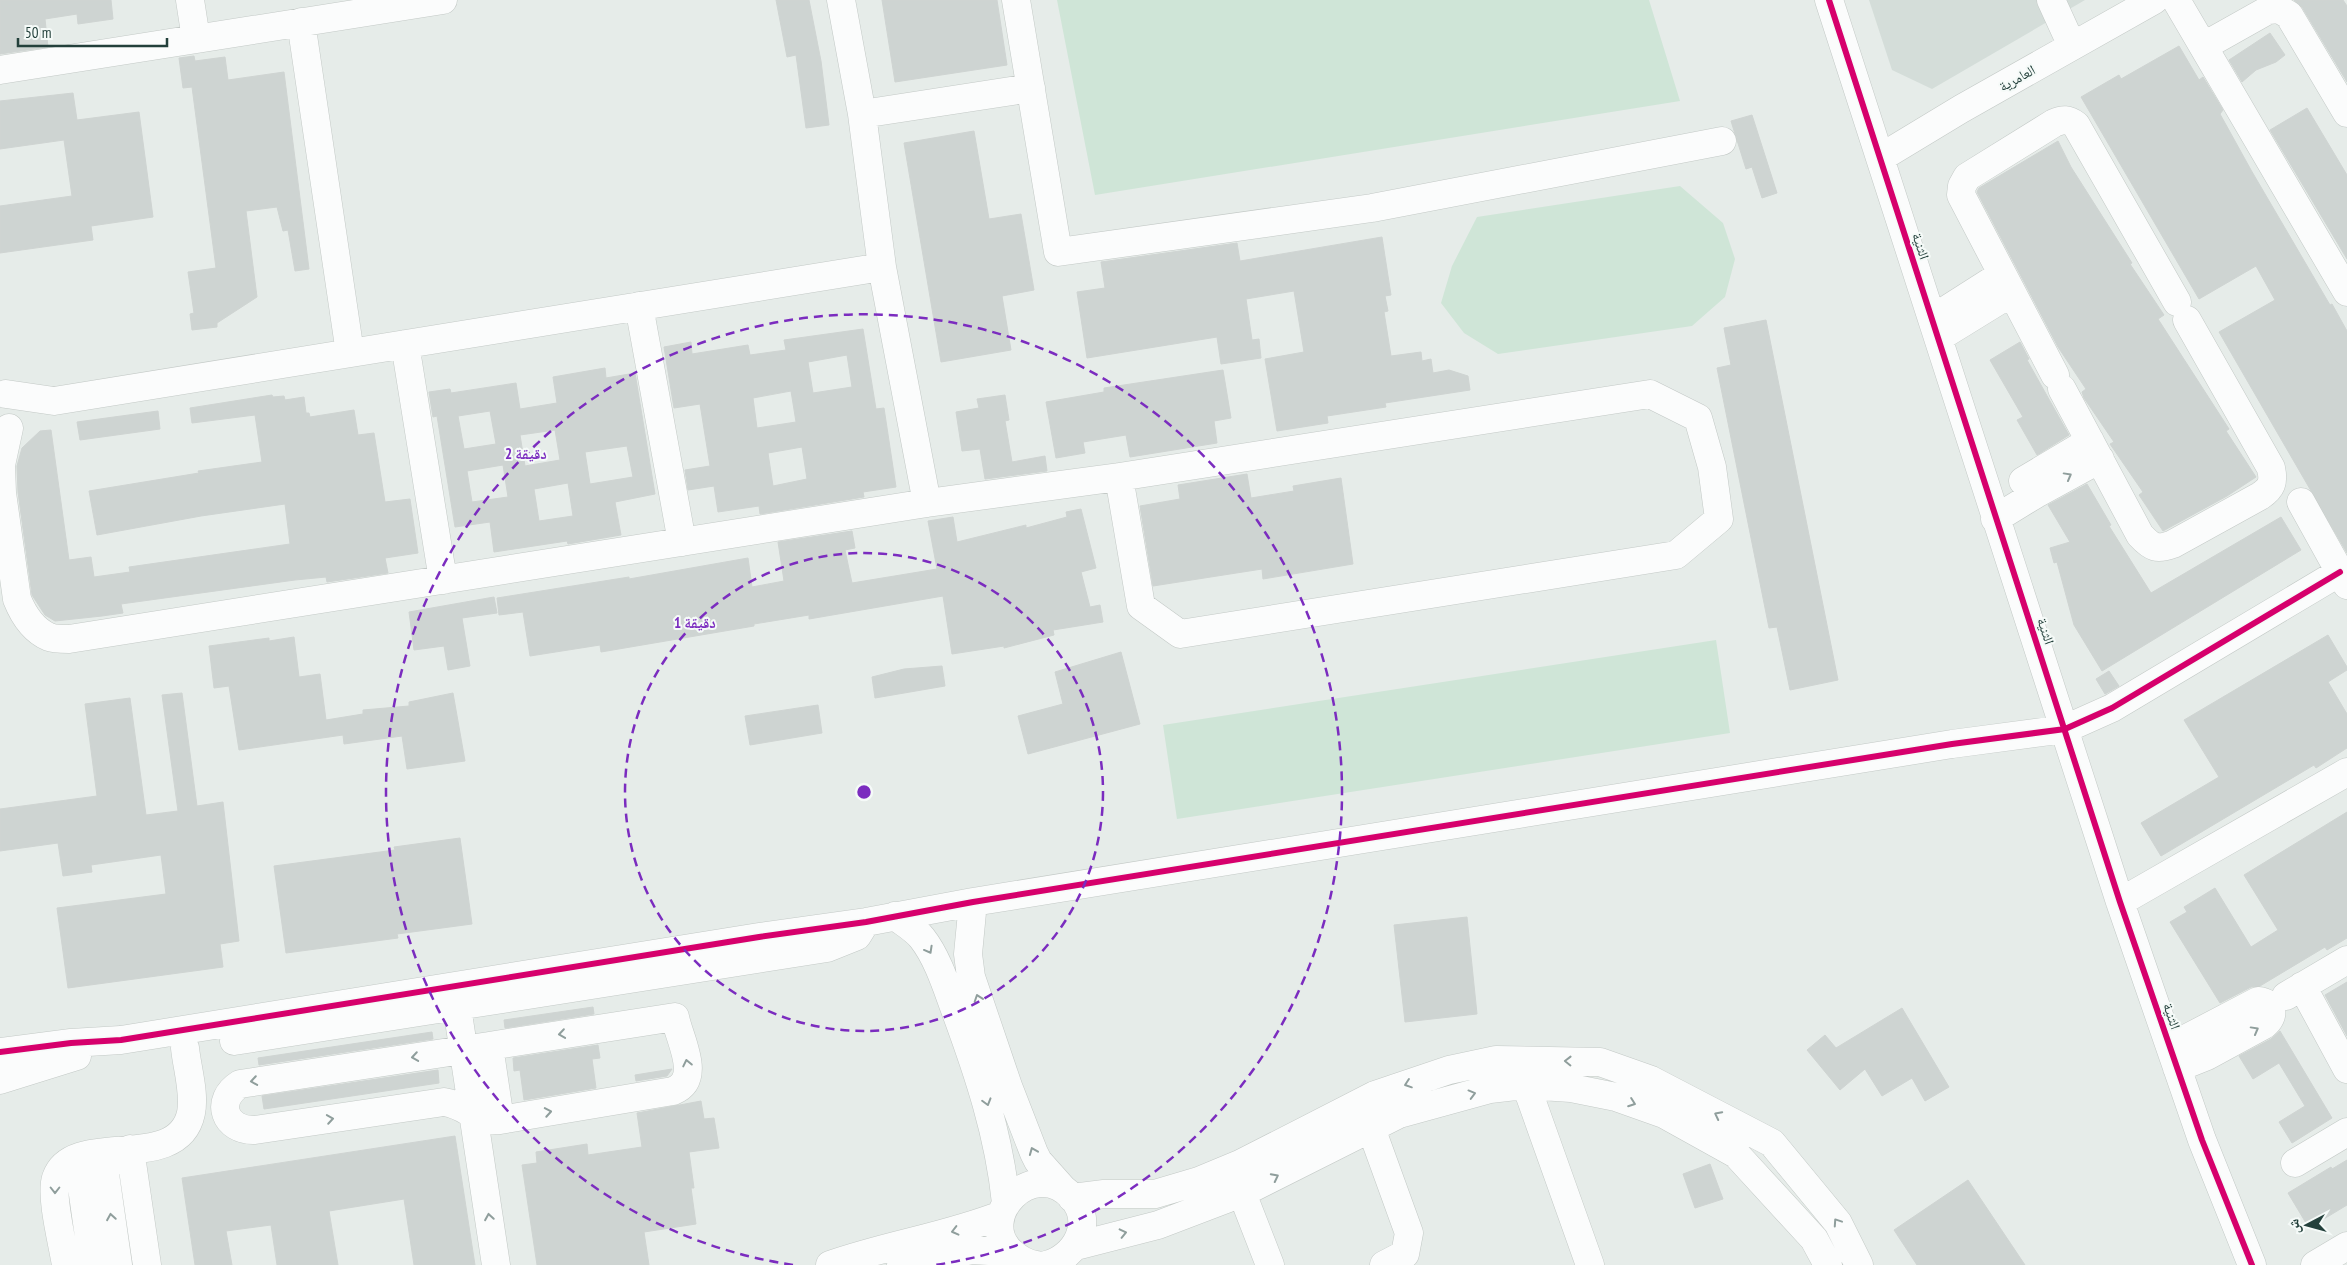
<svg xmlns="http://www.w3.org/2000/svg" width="2347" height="1265" font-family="'PT Sans Narrow','Noto Naskh Arabic',sans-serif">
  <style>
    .built { fill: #d4ddd9 }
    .green { fill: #cfe5d7 }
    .building { fill: #ced4d2; stroke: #cfd4d2; fill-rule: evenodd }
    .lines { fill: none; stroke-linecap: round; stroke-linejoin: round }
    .minor-casing { stroke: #c3c9c6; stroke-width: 29 }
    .minor { stroke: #fbfcfc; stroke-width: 28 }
    .cycleway-casing { stroke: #f5faf8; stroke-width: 9 }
    .cycleway { stroke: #d6006c; stroke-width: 6 }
    .oneway { stroke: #8f9e9c }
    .ring { fill: none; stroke: #7b2cbf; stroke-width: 2.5; stroke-dasharray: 9 6 }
    .labels { text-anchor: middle; stroke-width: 4; stroke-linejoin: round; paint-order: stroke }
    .street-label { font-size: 14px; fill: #23403b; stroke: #f5faf8 }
    .centre { fill: #7b2cbf; stroke: #f5faf8; stroke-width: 2.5 }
    .ring-label { font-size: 15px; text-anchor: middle; font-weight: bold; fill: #7b2cbf; stroke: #f5faf8; stroke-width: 4; stroke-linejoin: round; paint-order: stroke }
  </style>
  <rect width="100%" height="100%" fill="#e6ece9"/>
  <path class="built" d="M1869,0h216l-153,89 -40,-19z"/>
  <path class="green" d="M1057,0h592l31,101 -585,94z
    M1680,186l43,37 12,36 -10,38 -33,29 -194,28 -34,-21 -23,-30 11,-37 25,-49z
    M1716,640l14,93 -553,86 -14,-94z"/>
  <path class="building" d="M0,0h111l2,19 -35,5 -1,-10 -32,5 3,28 -48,7z
    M776,0h33l12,61 8,64 -23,3 -10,-73 -9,2z
    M882,0h115l10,65 -112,17z
    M2294,0h49l4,6v76l-45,-75z
    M2270,33l15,22 -9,7 -20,8 -14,12 -13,-22z
    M2179,46l20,34 4,-3 20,33 -3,4 31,56 79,135 2,-1 15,27v222l-128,-221 56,-32 -19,-34 -57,33 -118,-202 38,-22 2,4z
    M194,56l1,5 30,-4 3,23 56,-8 25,197 -14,2 -7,-41 -5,1 -6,-24 -31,4 11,86 -40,26v4l-25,3 -2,-16 4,-1 -6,-41 28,-4 -24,-181 -9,1 -4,-30z
    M73,93l4,27 62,-8 14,105 -62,9 2,14 -93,13v-47l72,-10 -8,-56 -64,9v-48z
    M2307,108l40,67v84l-77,-129z
    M1752,115l25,78 -15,5 -10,-31 -6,2 -15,-48z
    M974,131l15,88 32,-5 13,76 -32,6 9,54 -70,12 -37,-219z
    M2058,141l13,26 61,96 -2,1 34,51 -6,4 71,110 -3,2 30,46 -29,19 -64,35 -24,-36 4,-3 -33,-48 4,-2 -30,-44 -2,-6 4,-3 -28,-42 -81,-155 2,-4z
    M1382,237l9,58 -6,1 3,15 -4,1 7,44 30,-4 1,9 9,-2 2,14 16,-3 19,6 2,14 -85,13 1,4 -59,9 1,7 -51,8 -12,-72 39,-7 -10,-61 -48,8 6,41 7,-1 2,19 -40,6 -4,-27 -130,21 -10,-66 28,-4 -4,-26 136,-19 3,18z
    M1766,320l72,360 -48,10 -13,-63 -8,1 -52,-260 14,-3 -7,-37z
    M863,329l13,80 8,-1 12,79 -33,5 1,5 -104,17 -1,-8 -41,6 -4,-26 -26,4 -3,-20 25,-4 -10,-62 -26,4 -10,-61 27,-5 1,12 56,-9 2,10 36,-5 -2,-10zM847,355l5,32 -39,6 -5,-31zM791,391l5,31 -39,6 -4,-30zM802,447l5,32 -34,7 -5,-33z
    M2020,342l9,17 -2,1 42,75 -32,20 -20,-35 6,-3 -33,-57z
    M605,368l1,10 29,-5 20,121 -40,8 6,33 -53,9 -1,-3 -73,11 -4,-30 -35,5 -18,-111 -4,1 -4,-25 21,-3 1,4 65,-10 4,26 37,-6 -4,-26zM490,411l6,33 -32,5 -6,-33zM555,430l5,30 -35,6 -5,-31zM627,446l6,31 -43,7 -5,-32zM503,465l5,32 -36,5 -5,-31zM568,483l5,33 -34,5 -5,-32z
    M1223,370l8,48 -17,3 3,22 -87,14 -4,-22 -43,7 2,11 -29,5 -10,-56 58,-10v-4z
    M272,395l1,2 11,-1 1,4 19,-3 2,16h3l1,4 44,-7 4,25 16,-2 11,69 25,-3 8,54 -33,5 3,15 -61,9 -1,-5 -31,3 -174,24 2,9 -21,3 -47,5 -10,-6 -13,-20 -14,-103 -1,-26 5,-18 18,-17 11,-1 18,130 22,-3 3,20 36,-5 -1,-5 161,-23 -5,-40 -84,12 -104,19 -8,-44 110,-18 -1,-2 64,-9 -7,-47 -63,8 -2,-15z
    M1005,395l4,25 -4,1 7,41 33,-6 2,15 -62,8 -5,-30 -18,2 -6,-39 23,-4 -2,-9z
    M158,411l2,18 -80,11 -3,-18z
    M1247,474l4,24 43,-7 -1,-5 48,-8 12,86 -90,15 -1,-10 -109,17 -13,-80 40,-7 -2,-14z
    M2087,484l24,41 -2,1 42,67 130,-76 20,33 -199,121 -28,-46 -17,-63 -3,1 -4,-15 20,-6 -22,-37z
    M1081,509l15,59 -15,4 9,35 10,-2 3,17 -50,8 1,5 -50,13v-2l-52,8 -9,-58 -134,23v-4l-55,9v2l-153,26 -1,-7 -70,11 -7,-44 -24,3 -2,-17 132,-21v2l119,-21 4,29 32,-6 -6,-39 74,-11 3,17 -10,2 7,33 85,-14 -9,-48 25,-4 4,25 69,-17v3l41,-11 -1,-5z
    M494,597l3,16 -35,5 8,48 -22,4 -4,-24 -30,4 -5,-38z
    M2328,635l19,32v3l-19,12 19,32v34l-31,20 -2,-3 -153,91 -20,-33 78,-46 -35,-57z
    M294,637l5,40 21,-3 6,46 37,-6v-4l46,-4v-4l44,-9 12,68 -58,8 -5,-33 -58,8 -1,-9 -104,15 -10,-64 -15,2 -5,-42 60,-8v3z
    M1121,652l19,72 -112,30 -10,-38 45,-12 -8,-32z
    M942,666l3,20 -70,12 -3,-21 32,-8z
    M2109,671l10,15 -14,8 -9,-15z
    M182,693l15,113 26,-4 16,139 -19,3 3,23 -155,21 -11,-80 109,-14 -5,-39 -70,10 1,7 -29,4 -5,-33 -58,8v-42l97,-13 -12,-92 45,-6 16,117 32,-4 -16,-116z
    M818,705l4,28 -72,12 -5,-29z
    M2347,812v126l-20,12 -2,-3 -65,39 -9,1 -31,16 -50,-81 17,-10 -3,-5 31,-19 36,59 27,-17 -34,-55z
    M460,838l12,86 -75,10 1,4 -112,15 -12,-87 121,-16 -1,-3z
    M1467,917l10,97 -72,8 -11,-97z
    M2347,982v54l-22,-41z
    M593,1007l1,7 -89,14 -1,-8z
    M1902,1008l47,79 -24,14 -13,-23 -30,18 -17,-27 -25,21 -33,-40 18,-15 11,13z
    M2280,1031l52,87 -40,25 -13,-21 26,-16 -26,-43 -26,16 -14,-23 32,-17z
    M432,1032l1,7 -174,26 -1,-7z
    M598,1045l2,13 -8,1 4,29 -72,12 -4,-30 -6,1 -1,-13z
    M672,1069l-5,7 -31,5 -1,-6z
    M438,1070l1,13 -175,26 -2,-13z
    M701,1101l3,18 10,-1 5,30 -30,4 5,36h-3l5,36 -52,8 5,33h-112l-15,-100 15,-2 -1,-11 51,-8 1,11 54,-8 -5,-34z
    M455,1136l20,129h-61l-10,-66 -75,12 9,54h-61l-6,-40 -45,6 6,34h-37l-13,-87z
    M2347,1160v45l-38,23 -21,-35 43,-26 1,2z
    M1710,1164l13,35 -28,9 -12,-34z
    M1968,1180l57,85h-108l-23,-35z"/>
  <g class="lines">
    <g class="minor-casing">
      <path id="minor" d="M190,0l6,39
        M841,0l21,114 20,153 45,236
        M1016,0l42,252 314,-44 350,-67
        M1829,0l291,902 82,238 50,125
        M2051,0l21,46
        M2176,0l171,292
        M301,22l49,331
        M2204,46l64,-36 11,-1 10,6 58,98
        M0,70l443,-70
        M862,114l169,-26
        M1880,158l81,-49 193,-109
        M639,306l43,236
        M1932,319l69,-44
        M1938,338l73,-45
        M405,344l38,236
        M2055,375l-94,-180 1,-9 5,-9 87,-54c9,-4 14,-4 22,2l101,177
        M2062,389l78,146c12,13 17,15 33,9l87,-48c12,-8 14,-14 11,-28l-84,-148
        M6,394l48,7 828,-134
        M9,428l-8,37 1,28 15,106c6,15 16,31 32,38 5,2 14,2 20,2l858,-136 192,-26 531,-83 48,24 14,49 7,52 -43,36 -496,79 -39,-28 -22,-129
        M2023,481l67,-40
        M2301,502l46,83
        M1995,519l41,-25 64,-35
        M973,902l-5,52 3,23 37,109 26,67 4,8 25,28
        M2120,902l227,-130
        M895,916c9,7 20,13 27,22 15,19 24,47 32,69 24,65 45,127 52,196
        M2302,986l45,83
        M2286,996l61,-36
        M457,1007l39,258
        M234,1041l593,-93 30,-12 5,-8
        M489,1046l-249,38c-26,16 -16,47 15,46l189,-28c26,4 28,20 56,18l173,-29c30,-12 6,-52 2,-74l-186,29 11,74
        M2170,1047l88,-46c15,1 18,15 6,24l-57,31 -30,12
        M0,1052l71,-9 50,-3 638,-103 107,-15 107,-20 979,-158 113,-15 47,-21 228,-136
        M0,1080l77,-24
        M1526,1085l64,180
        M1371,1128l38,105 -4,21 -21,11
        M130,1149l17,116
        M118,1151l-10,10 -3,13 13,91
        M81,1157v23l12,85
        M2295,1163l52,-31
        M1242,1193l28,72
        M1072,1198l32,-4h51l44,-13 41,-17 135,-69 74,-25 47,-10 104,2 51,18 121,63 66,80 21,42
        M1076,1246l82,-21 84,-32 157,-79 91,-25 36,-4 45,3 45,9 48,17 72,40 78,85 14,26
        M66,1265c-3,-20 -16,-69 -10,-87 17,-49 122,-3 135,-65 4,-20 -4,-45 -6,-65
        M830,1265c56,-20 115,-28 171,-50
        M901,1265l71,-15 17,1 30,9
        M1036,1265c-9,-1 -17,-6 -24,-12 -39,-35 21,-98 60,-56 23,25 4,61 -26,68
        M2315,1265l32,-19"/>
    </g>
    <use href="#minor" class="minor"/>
    <g class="cycleway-casing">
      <path id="cycleway" d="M1829,0l291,902 82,238 50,125
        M0,1052l71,-9 50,-3 638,-103 107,-15 107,-20 979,-158 113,-15 47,-21 228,-136"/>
    </g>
    <use href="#cycleway" class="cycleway"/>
  </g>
  <defs><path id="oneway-chevron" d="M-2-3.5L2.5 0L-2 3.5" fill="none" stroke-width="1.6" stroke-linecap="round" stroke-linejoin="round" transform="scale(1.25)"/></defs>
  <g class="oneway">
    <use href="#oneway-chevron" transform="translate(2068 476) rotate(-29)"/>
    <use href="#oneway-chevron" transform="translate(929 950) rotate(61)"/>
    <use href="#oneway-chevron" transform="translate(978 998) rotate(-109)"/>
    <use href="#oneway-chevron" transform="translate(2255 1030) rotate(-29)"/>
    <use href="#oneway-chevron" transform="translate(562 1034) rotate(172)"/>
    <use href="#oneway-chevron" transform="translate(415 1057) rotate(171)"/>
    <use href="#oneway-chevron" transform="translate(1568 1061) rotate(-179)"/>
    <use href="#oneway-chevron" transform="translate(687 1063) rotate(-102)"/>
    <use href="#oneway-chevron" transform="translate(254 1081) rotate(171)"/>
    <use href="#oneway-chevron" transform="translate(1408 1084) rotate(161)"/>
    <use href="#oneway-chevron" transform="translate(1472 1094) rotate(-15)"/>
    <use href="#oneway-chevron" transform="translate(987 1102) rotate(74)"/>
    <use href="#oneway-chevron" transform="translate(1632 1103) rotate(20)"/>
    <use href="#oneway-chevron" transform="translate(548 1112) rotate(-10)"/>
    <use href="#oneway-chevron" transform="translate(1718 1115) rotate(-153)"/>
    <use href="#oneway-chevron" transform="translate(330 1119) rotate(-9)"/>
    <use href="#oneway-chevron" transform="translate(1033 1151) rotate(-112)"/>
    <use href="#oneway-chevron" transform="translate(1275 1177) rotate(-27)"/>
    <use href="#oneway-chevron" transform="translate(55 1190) rotate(90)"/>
    <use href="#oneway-chevron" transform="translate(111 1217) rotate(-99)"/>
    <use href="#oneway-chevron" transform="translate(489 1217) rotate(-99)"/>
    <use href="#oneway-chevron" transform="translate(1837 1222) rotate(-124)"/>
    <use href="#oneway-chevron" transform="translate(955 1231) rotate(166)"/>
    <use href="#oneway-chevron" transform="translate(1123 1233) rotate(-13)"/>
  </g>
  <g class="ring">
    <circle cx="864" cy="792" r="239"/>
    <path d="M793 1265A478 478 0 1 1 935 1265"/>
  </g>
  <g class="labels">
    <g class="street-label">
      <text transform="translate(2017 78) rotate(-29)" y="5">العامرية</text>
      <text transform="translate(1921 246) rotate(72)" y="5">الثنية</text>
      <text transform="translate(2046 631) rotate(72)" y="5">الثنية</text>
      <text transform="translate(2172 1016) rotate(71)" y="5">الثنية</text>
    </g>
  </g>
  <circle cx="864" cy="792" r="8" class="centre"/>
  <g class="ring-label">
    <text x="526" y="459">2 دقيقة</text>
    <text x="695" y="628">1 دقيقة</text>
  </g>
  <g transform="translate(2307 1225) rotate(264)" stroke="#f5faf8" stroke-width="4" paint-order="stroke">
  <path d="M0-4L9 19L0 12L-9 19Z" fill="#23403b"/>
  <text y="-8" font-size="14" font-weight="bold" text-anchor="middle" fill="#23403b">ش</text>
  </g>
  <path d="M18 38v8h149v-8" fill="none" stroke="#23403b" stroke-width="2.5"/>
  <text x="25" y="38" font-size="15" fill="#23403b" stroke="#f5faf8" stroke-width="4" paint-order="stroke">50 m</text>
</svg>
